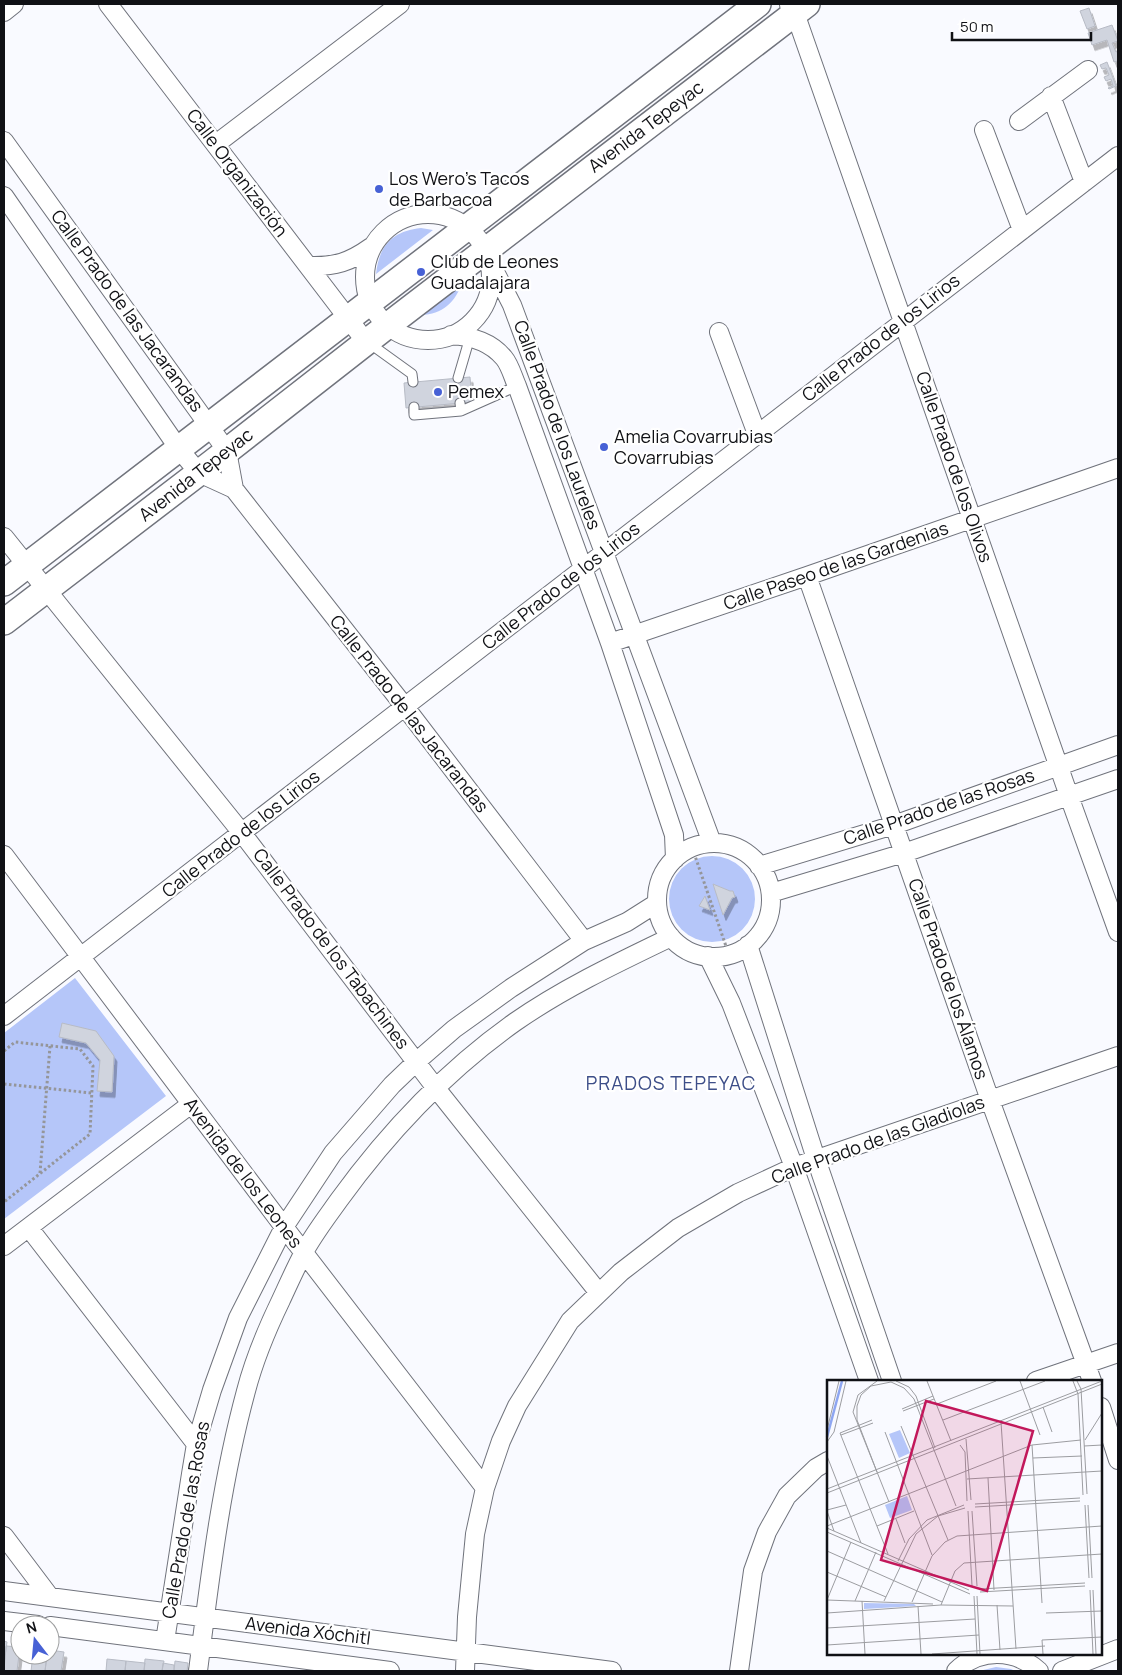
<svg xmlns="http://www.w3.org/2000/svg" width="1122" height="1675" font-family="Manrope,sans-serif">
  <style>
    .green { fill: #b5c6f9 }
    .building { fill: #d0d4de; stroke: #b7bbc5; filter: url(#shadow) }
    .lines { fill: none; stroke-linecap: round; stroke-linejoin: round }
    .lane-casing { stroke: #70737c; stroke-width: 11 }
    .street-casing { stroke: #70737c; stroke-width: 20 }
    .secondary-casing { stroke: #70737c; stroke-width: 28 }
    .path { stroke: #95969a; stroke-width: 3; stroke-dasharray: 2.5 2.5; stroke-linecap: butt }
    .lane { stroke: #fff; stroke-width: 9 }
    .street { stroke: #fff; stroke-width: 18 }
    .secondary { stroke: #fff; stroke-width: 25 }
    .poi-dot { fill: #4761d5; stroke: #fff; stroke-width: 2 }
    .labels { text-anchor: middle; stroke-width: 4.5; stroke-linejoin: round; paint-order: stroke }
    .street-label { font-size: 18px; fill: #101115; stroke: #fff }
    .poi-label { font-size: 18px; fill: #101115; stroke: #fff; text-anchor: start }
    .neighbourhood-label { font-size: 19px; letter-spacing: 1px; fill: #3d4e89; stroke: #fff }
    .inset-river { fill: none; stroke: #8ea6f1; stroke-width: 2.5 }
    .inset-road { fill: none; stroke: #9c9da1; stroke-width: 1 }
    .view { fill: #c2185b; fill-opacity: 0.15; stroke: #c2185b; stroke-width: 2.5 }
    .inset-edge { fill: none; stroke: #101115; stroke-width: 2.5 }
  </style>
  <defs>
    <filter id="shadow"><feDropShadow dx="3" dy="5.5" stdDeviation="0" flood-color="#0004"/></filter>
  </defs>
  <rect width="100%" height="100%" fill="#f9faff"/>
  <path class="green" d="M421,228l12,2 -57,44c3,-29 17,-43 45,-46z
    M462,284c-10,24 -24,32 -49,31z
    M669 899a43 43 0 1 1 86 0a43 43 0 1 1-86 0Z
    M75,978l91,118 -162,123v-186z
    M996,1667l15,2 4,2h-36z"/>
  <path class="building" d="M1089,8l6,18 -8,3 -7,-18z
    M1112,25l6,16 -6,2 4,9 2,-1v10l-4,1 -7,-22 -15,5 -4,-12z
    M1107,62l9,24 -7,3 -1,-1 5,-2 -2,-7 -5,2 -2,-4 5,-2 -3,-7 -4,1 -2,-4z
    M470,377l2,25 -66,6 -2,-25z
    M713,884l17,7h3l2,6 -3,1 -9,17z
    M705,896l5,14 -11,-4z
    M62,1023l34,8 18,25 -2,36 -15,-1 3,-31 -14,-17 -27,-6z
    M4,1641l3,1 -3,22z
    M6,1646l14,1 -3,24h-13z
    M50,1650l14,2 -3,19h-16l2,-16h3z
    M33,1655h14l-2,16h-14z
    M107,1659l19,2 -1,10h-19z
    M145,1659l19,2 -2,10h-18z
    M126,1661l19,2 -1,8h-19z
    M175,1661l13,2 -1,8h-13z
    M163,1663l11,2v6h-12z"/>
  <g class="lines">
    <g class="lane-casing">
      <path id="lane" d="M369,343l43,31 1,8
        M458,378l12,-41
        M414,407v8l47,-4 -1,-8
        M461,411l56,-25"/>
    </g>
    <g class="street-casing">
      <path id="street" d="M108,4l258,338
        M789,5l6,8 274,783 49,136
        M4,12l10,-8
        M1051,96l33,86
        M1019,121l69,-51
        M984,130l38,100
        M4,141l223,310 7,38
        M216,144l184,-140
        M4,196l175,253 20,24 35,16 171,218 179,234
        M365 277a63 63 0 1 1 126 0a63 63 0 1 1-126 0Z
        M490,262l22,43 200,538
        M309,266c26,1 41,-4 62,-19
        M719,332l38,102
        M451,335c20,1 39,6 53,23 6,7 9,19 13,28l93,257 64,192 1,24
        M4,537l238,296 193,254 164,206
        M807,576l183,524 102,281
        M610,643l197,-67 311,-108
        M657 900a57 57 0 1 1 114 0a57 57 0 1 1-114 0Z
        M4,855l280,372 201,261
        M759,866l135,-41 224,-80
        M771,893l133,-40 214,-74
        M748,945l68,214 76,222
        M708,956l23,47 63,164 75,214
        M4,1016l1114,-860
        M29,1228l167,216
        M4,1246l187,-142
        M1036,1381l82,-28
        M1101,1407l17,53
        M4,1536l46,61
        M4,1591l608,80
        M4,1621l34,4
        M50,1626l340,45
        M165,1641l26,-167 5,-30 16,-54 26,-72 46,-91 49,-74 59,-68 24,-23 38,-33 57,-41 73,-47 43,-19 30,-19
        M198,1671c12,-94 23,-188 48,-280 8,-31 21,-62 35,-91 7,-15 14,-31 22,-46 10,-19 24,-37 36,-54 50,-69 107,-129 176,-178 49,-34 102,-59 156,-85
        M465,1671l2,-54 8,-83 10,-46 16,-47 16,-35 53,-85 51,-49 57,-44 60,-35 56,-26 324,-111
        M739,1671l14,-100 14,-39 20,-36 29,-28 12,-7
        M956,1671c24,-23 59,-22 83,0
        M1062,1671l56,-22"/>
    </g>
    <g class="secondary-casing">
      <path id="secondary" d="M4,583l754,-579
        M4,622l209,-160 174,-136 420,-322"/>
    </g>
    <path class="path" d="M694,853l35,102
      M4,1051l11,-9 65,7 13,17 -3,68 -86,68
      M4,1084l88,9
      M40,1173l10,-127"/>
    <use href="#lane" class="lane"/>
    <use href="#street" class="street"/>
    <use href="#secondary" class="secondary"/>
  </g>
  <g class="poi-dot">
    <circle cx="379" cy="189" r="5"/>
    <circle cx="421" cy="272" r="5"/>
    <circle cx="438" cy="392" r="5"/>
    <circle cx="604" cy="447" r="5"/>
  </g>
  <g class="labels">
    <g class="street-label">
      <text transform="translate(646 127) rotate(-37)" y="6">Avenida Tepeyac</text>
      <text transform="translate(237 173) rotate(53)" y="6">Calle Organización</text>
      <text transform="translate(127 311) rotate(54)" y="6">Calle Prado de las Jacarandas</text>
      <text transform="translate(881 338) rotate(-38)" y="6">Calle Prado de los Lirios</text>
      <text transform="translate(557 425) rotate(70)" y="6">Calle Prado de los Laureles</text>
      <text transform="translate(954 467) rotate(71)" y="6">Calle Prado de los Olivos</text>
      <text transform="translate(196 475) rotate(-38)" y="6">Avenida Tepeyac</text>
      <text transform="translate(836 566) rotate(-19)" y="6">Calle Paseo de las Gardenias</text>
      <text transform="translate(561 586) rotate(-38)" y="6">Calle Prado de los Lirios</text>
      <text transform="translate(409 714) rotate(52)" y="6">Calle Prado de las Jacarandas</text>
      <text transform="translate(939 807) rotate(-19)" y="6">Calle Prado de las Rosas</text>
      <text transform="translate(241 834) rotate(-38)" y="6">Calle Prado de los Lirios</text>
      <text transform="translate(331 949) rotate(53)" y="6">Calle Prado de los Tabachines</text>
      <text transform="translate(948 979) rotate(71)" y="6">Calle Prado de los Álamos</text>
      <text transform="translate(878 1140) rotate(-20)" y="6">Calle Prado de las Gladiolas</text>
      <text transform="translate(243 1173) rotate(53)" y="6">Avenida de los Leones</text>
      <text transform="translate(186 1520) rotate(-80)" y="6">Calle Prado de las Rosas</text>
      <text transform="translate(308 1631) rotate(7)" y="6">Avenida Xóchitl</text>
    </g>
    <g class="poi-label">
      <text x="389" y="185">Los Wero's Tacos<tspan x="389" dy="21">de Barbacoa</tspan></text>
      <text x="431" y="268">Club de Leones<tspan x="431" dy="21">Guadalajara</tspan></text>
      <text x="448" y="398">Pemex</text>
      <text x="614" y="443">Amelia Covarrubias<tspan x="614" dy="21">Covarrubias</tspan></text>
    </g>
    <g class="neighbourhood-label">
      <text x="671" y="1090">PRADOS TEPEYAC</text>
    </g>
  </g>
  <g transform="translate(827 1380)">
    <rect width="275" height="275" fill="#f9faff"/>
    <path d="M73,50l10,23 -11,5 -10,-24zM80,116l5,14 -22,8 -5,-13zM37,223l50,1 2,2 -52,3z" fill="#b5c6f9"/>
    <path class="inset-river" d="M0,57l15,-56"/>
    <path class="inset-road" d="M50,1l-19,14 -5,17 36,90M69,1l13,6 7,9 19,52M100,1l24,60M193,1l20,54M246,1l5,13 5,101M250,1l4,8 6,105M110,24l59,-23M216,27l9,25M75,29l31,-13M76,31l31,-12M45,40l-32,13 48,121M116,40l102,-39M174,42l15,227M74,46l47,114M0,50l12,-49M58,52l47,123M14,55l32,-12M139,59l5,61M258,60l17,-27M0,62l7,-10 12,-51M133,65l5,7 2,49M205,65l10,158M257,66l18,-1M0,76l34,87M206,78l49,-2M50,92l-20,-52v-14l4,-11 10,-9 20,-4 13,6 10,11 42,107M161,98l6,112M140,99l135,-8M0,109l275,-108M0,113l275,-109M148,124l105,-6M258,125l4,73M261,125l4,73M148,127l105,-6M0,130l19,-5M0,131l7,20M141,131l4,75M145,131l5,75M69,139l9,24M0,146l205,-81 49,-5M50,146l37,-15M0,148l142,62M0,152l143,62M0,171l115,51M71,181l11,-22 18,-19 37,-15M0,192l59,25M153,209l105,-6M263,210l3,64M266,210l3,64M153,212l105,-6M147,216l3,58M150,216l3,58M0,220l106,4M0,220l24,-58M28,221l21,-49M35,221l3,53M57,221l32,-67 22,-18 27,-8M85,222l20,-46 13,-14 12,-6 145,-10M114,225l14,-34 9,-8 138,-9M170,225l3,45M91,226l3,48M0,233l114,-8 72,1M219,233l56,-2M0,248l148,-9M0,265l152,-10M105,274l113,-8M216,274l-1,-14 60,-3"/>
    <path class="view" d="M99,21l107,30 -46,160 -106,-31z"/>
    <rect width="275" height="275" class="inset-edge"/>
  </g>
  <rect width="1122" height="1675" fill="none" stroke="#101115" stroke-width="10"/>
  <g transform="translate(35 1640) rotate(344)"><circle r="24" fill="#ffffff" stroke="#9fa0a1"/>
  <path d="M0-4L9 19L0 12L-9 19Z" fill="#4761d5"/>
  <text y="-8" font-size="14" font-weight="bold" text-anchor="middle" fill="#101115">N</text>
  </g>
  <path d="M952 32v8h139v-8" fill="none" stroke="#101115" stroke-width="2.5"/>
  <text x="960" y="32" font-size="15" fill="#101115" stroke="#ffffff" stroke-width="4" paint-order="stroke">50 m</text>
</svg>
